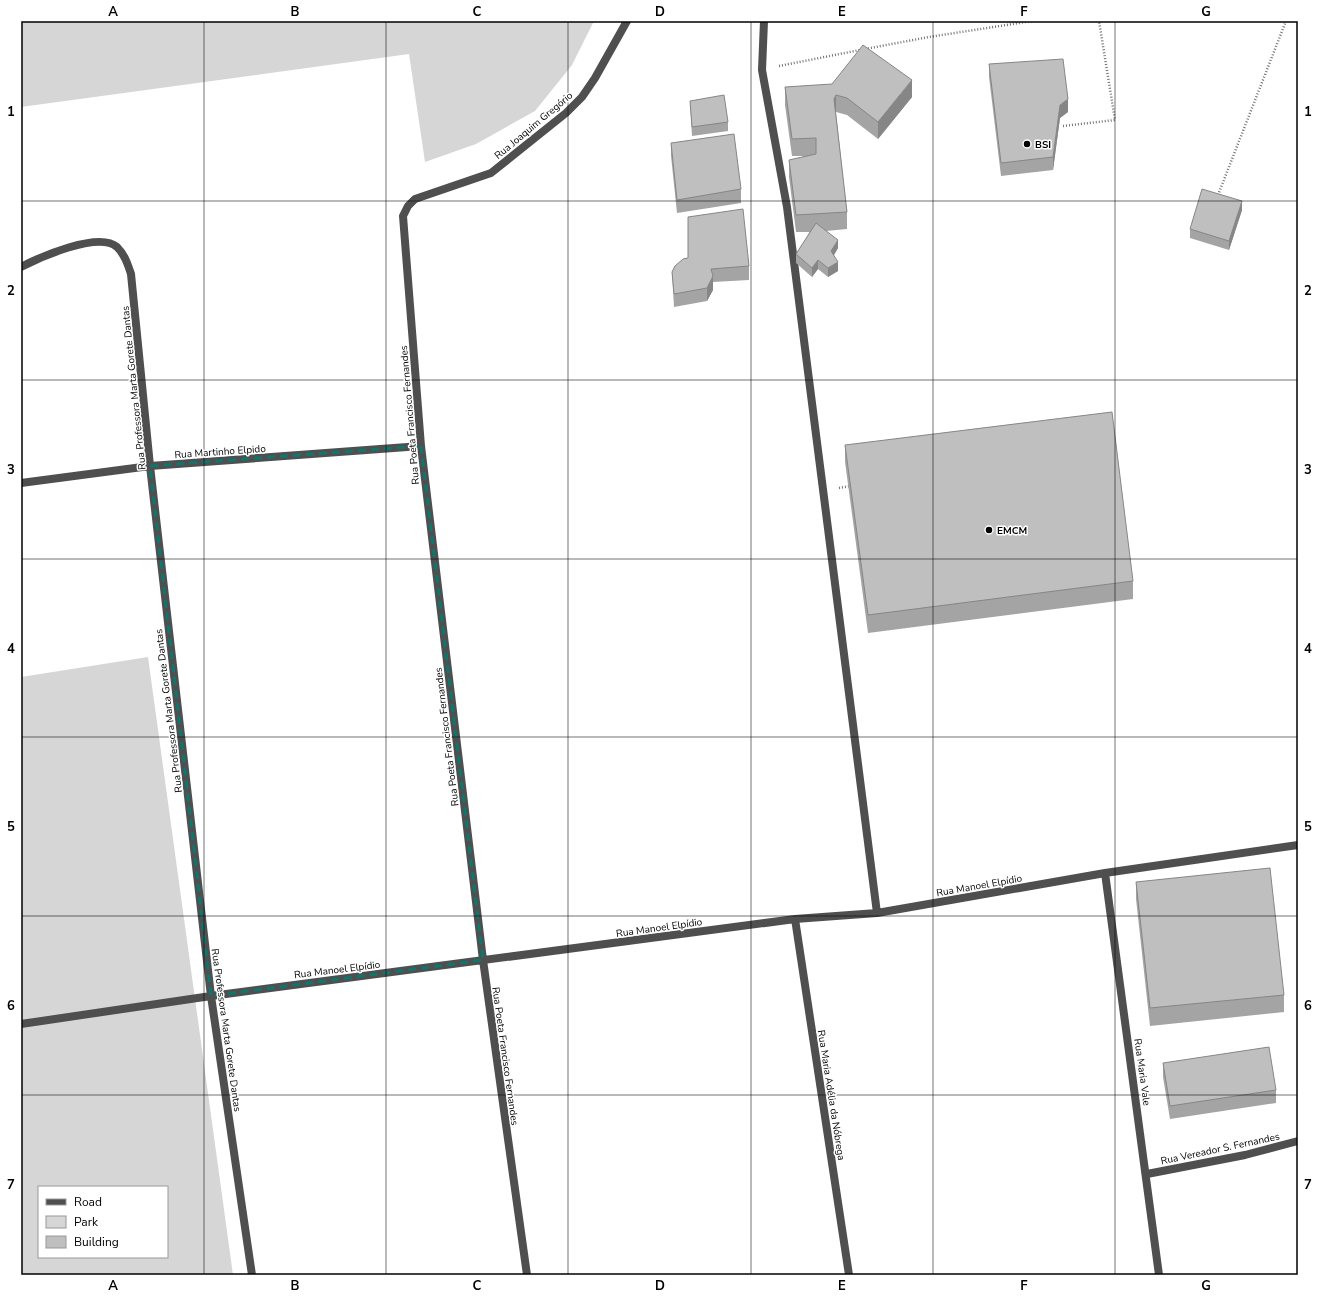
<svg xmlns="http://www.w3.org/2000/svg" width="1319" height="1296" font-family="'Nunito Sans',sans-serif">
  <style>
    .green { fill: #d6d6d6; fill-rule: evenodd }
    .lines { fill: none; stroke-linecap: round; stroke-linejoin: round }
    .path { stroke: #717171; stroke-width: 2.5; stroke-dasharray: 1 2; stroke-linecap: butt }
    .street { stroke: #4f4f4f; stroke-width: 8 }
    .wall { fill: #a4a4a4 }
    .shaded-wall { fill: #868686 }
    .building { fill: #bfbfbf; stroke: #868686 }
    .marked { fill: none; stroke: #0f766e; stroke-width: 3; stroke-dasharray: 8 5; stroke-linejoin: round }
    .grid { fill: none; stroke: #000; stroke-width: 1; stroke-opacity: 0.55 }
    .poi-dot { fill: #000; stroke: #fff; stroke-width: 1.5 }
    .labels { text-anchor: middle; stroke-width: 3; stroke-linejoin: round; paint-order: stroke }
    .street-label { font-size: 10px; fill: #000; stroke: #fff }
    .poi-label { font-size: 10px; font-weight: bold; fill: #000; stroke: #fff; text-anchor: start }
    .neatline { fill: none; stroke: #000; stroke-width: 1.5 }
    .grid-label { font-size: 13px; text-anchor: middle; font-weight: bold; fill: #000 }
  </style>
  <rect width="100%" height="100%" fill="#fff"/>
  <path class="green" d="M21,21h573l-22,44 -37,46 -59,33 -51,18 -16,-108 -388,53z
    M148,657l85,618h-212v-598zM39,1187h128v70h-128z"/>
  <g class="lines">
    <path class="path" d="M865,49l64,-12 103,-16
      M779,66l81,-16
      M1063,126l52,-6 -16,-99
      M1218,195l68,-174
      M839,488l11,-2"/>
    <path class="street" d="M764,21l-2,49 25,137 90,706
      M21,267c19,-10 78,-36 96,-20 8,8 11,18 14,27l19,192 61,530 41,279
      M21,483l129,-17 271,-20
      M1105,873l54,402
      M795,919l54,356
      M21,1024l190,-28 584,-77 82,-6 228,-40 193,-28
      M1147,1174l98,-19 53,-14
      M527,1275l-44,-315 -62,-514 -18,-230 5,-10 7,-7 76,-26 75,-60 16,-16 13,-19 32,-57"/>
  </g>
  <path class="wall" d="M989,64l79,48 -8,6 -7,52 -52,6 -12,-99z
    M785,87l127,10 -34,42 -31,-24 -11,-3v1l11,99v17l-21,2 12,17 -4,7 4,16 -10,6 -10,-8 -6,8 -16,-14v-9l14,-22h-14l-7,-55v-17l16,-4h-13l-7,-51z
    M690,101l38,21v9l-36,5z
    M671,143l70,46v14l-64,10 -6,-57z
    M1242,210l-13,40 -39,-12v-9z
    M675,266h74v14l-36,2v8l-6,11 -33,6 -2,-35z
    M845,445l288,136v18l-265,34 -23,-171z
    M1136,882l148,113v17l-134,14 -14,-127z
    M1163,1063l113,27v13l-106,16 -7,-42z"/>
  <path class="shaded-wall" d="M912,80v17l-34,42v-17z
    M836,95v17l-2,4v-17z
    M1068,99v13l-8,6 -7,52v-13l7,-52z
    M1242,201v9l-13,40v-9z
    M838,240v8l-7,12v-9z
    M818,260v9l-6,8v-9z
    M838,262v9l-10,6v-9z
    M713,276v14l-6,11v-13z"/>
  <path class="building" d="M863,45l49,35 -34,42 -31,-24 -11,-3 -2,4 13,113 -51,3 -7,-55 27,-6v-16l-24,1 -7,-52 47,-3z
    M1063,59l5,40 -8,6 -7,52 -52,6 -12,-99z
    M724,95l4,27 -36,5 -2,-26z
    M734,134l7,55 -64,11 -6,-57z
    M1202,189l40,12 -13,40 -39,-12z
    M743,209l6,57 -38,3 2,7 -6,12 -33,6 -2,-22 3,-6 8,-7 5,-1v-41z
    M816,223l22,17 -7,11 7,11 -10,6 -10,-8 -6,8 -16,-14z
    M1112,412l21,169 -265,34 -23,-170z
    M1270,868l14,127 -134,13 -14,-126z
    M1269,1047l7,43 -106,16 -7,-43z"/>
  <path class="marked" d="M421,446l62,514 -272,36 -61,-530z"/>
  <path class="grid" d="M204,21v1254M386,21v1254M568,21v1254M751,21v1254M933,21v1254M1115,21v1254M21,201h1277M21,380h1277M21,559h1277M21,737h1277M21,916h1277M21,1095h1277"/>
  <g class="poi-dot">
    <circle cx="1027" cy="144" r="4"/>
    <circle cx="989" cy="530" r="4"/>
  </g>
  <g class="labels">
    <g class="street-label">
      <text transform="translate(533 125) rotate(-40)" y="4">Rua Joaquim Gregório</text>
      <text transform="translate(133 388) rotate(-96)" y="4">Rua Professora Marta Gorete Dantas</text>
      <text transform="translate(409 415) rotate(-95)" y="4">Rua Poeta Francisco Fernandes</text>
      <text transform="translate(220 451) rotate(-4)" y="4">Rua Martinho Elpido</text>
      <text transform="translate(168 711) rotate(-97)" y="4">Rua Professora Marta Gorete Dantas</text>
      <text transform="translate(446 737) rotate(-97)" y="4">Rua Poeta Francisco Fernandes</text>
      <text transform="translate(979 885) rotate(-10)" y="4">Rua Manoel Elpídio</text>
      <text transform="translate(659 927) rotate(-8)" y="4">Rua Manoel Elpídio</text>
      <text transform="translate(337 969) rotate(-7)" y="4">Rua Manoel Elpídio</text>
      <text transform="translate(227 1030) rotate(82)" y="4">Rua Professora Marta Gorete Dantas</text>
      <text transform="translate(506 1056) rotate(82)" y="4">Rua Poeta Francisco Fernandes</text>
      <text transform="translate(1143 1072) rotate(82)" y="4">Rua Maria Vale</text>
      <text transform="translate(832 1095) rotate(81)" y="4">Rua Maria Adélia da Nóbrega</text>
      <text transform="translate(1220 1148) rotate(-12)" y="4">Rua Vereador S. Fernandes</text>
    </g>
    <g class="poi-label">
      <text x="1035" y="148">BSI</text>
      <text x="997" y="534">EMCM</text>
    </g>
  </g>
  <rect width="1319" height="1296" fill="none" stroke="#ffffff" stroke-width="44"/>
  <rect x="38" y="1186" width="130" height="72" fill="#ffffff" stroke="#999999"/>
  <rect x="46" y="1199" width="20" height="6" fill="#4f4f4f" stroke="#999999"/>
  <text x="74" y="1206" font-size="12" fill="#000000">Road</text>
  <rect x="46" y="1216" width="20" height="12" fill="#d6d6d6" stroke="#999999"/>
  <text x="74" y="1226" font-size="12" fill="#000000">Park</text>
  <rect x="46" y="1236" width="20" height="12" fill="#bfbfbf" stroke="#999999"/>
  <text x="74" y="1246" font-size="12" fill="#000000">Building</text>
  <rect x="22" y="22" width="1275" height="1252" class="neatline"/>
  <g class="grid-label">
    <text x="113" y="16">A</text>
    <text x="295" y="16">B</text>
    <text x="477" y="16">C</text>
    <text x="660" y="16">D</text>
    <text x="842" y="16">E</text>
    <text x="1024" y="16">F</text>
    <text x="1206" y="16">G</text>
    <text x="11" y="116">1</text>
    <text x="1308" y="116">1</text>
    <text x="11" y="295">2</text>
    <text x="1308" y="295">2</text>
    <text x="11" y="474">3</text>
    <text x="1308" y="474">3</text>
    <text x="11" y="653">4</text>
    <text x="1308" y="653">4</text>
    <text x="11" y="831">5</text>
    <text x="1308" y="831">5</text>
    <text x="11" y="1010">6</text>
    <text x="1308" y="1010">6</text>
    <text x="11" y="1189">7</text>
    <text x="1308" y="1189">7</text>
    <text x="113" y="1290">A</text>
    <text x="295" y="1290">B</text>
    <text x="477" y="1290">C</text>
    <text x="660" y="1290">D</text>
    <text x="842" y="1290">E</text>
    <text x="1024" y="1290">F</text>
    <text x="1206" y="1290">G</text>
  </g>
</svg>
